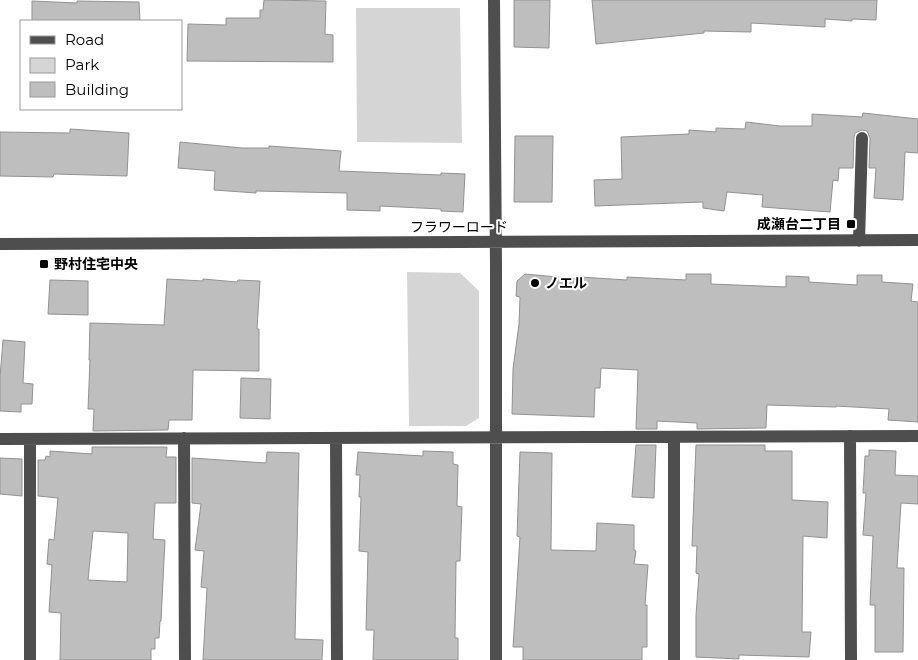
<svg xmlns="http://www.w3.org/2000/svg" width="918" height="660" font-family="Montserrat,'Noto Sans JP',sans-serif">
  <style>
    .green { fill: #d5d5d5 }
    .building { fill: #bebebe; stroke: #929292; fill-rule: evenodd }
    .lines { fill: none; stroke-linecap: round; stroke-linejoin: round }
    .minor { stroke: #4e4e4e; stroke-width: 12 }
    .poi-dot { fill: #000; stroke: #fff; stroke-width: 2 }
    .labels { text-anchor: middle; stroke-width: 4; stroke-linejoin: round; paint-order: stroke }
    .poi-label { font-size: 14px; font-weight: bold; fill: #000; stroke: #fff; text-anchor: start }
    .street-label { font-size: 14px; fill: #000; stroke: #fff }
  </style>
  <rect width="100%" height="100%" fill="#fff"/>
  <path class="green" d="M356,8h104l2,135 -105,-1z
    M407,272l53,1 19,18v127l-13,8h-57z"/>
  <path class="building" d="M264,0l62,1 -1,33 8,1v27l-146,-1 1,-37 38,1v-7h34v-8h3z
    M514,0h36l-1,48 -35,-1z
    M592,0h285l-1,20 -24,-1v2l-27,-2v8l-74,-4v9l-47,-1v2l-108,11z
    M32,1l45,2v-2l62,1 1,19h-108z
    M863,113l55,6v34l-13,-1 -2,48 -29,-2 2,-30h-7l1,-30 -3,-7 -5,-1 -7,3 -1,4 -1,31h-14l-1,13 -5,-1 -3,32 -68,-5 1,-12 -36,-3 -3,19 -21,-3v-6l-108,4 -1,-26 28,-1 -1,-42 68,-3v-4l27,2v-4l29,1 1,-7 34,4h32v-12l50,3z
    M70,129l59,4 -2,43 -73,-2 -1,3 -53,-1v-44l70,1z
    M515,136h38l-1,66h-38z
    M180,142l62,6h27v-2l72,5 -2,20 102,4v-2l24,1 -2,38 -22,-1v-2l-61,-3v5l-33,-1v-17l-91,-2v2l-42,-3 1,-19 -37,-3z
    M525,274l54,5 1,-2 47,3v-3l59,3v-6h25v10l75,3v-11l23,1v5l48,3v-10h25v7l31,2 -2,17 7,1v120l-30,-2 1,-11 -53,-3v1l-69,-2 -1,23 -69,1v-6l-40,-2v8h-21l2,-59 -37,-2 -1,20h-5l-1,29 -82,-3 1,-45 6,-45 1,-27 -4,-1 1,-15z
    M167,279l36,2v-2l34,3 1,-2 22,1 -3,48h2v42l-66,-1 -1,50h-23l-1,10 -75,1 1,-22h-6l2,-49h-1l1,-37 74,2z
    M50,280l38,1v34l-40,-1z
    M3,340l22,2 -2,41 10,1 -1,20h-11v8l-21,-1v-34z
    M241,378l30,1 -1,40 -30,-1z
    M636,445h20l-2,53 -22,-1z
    M696,445h69v6h27v49l36,2 -1,36 -24,-2 -1,96h9l-2,25 -70,-2v4l-43,-2v-42l3,-41 -3,-1 1,-27h-5z
    M92,447h75l-1,10h10v46h-21l-2,36 12,1 -4,81h-1l-1,17h-4v11h-4v11h-91l1,-47 -12,-1 3,-47 -5,-1 2,-25 5,1 4,-42 -20,-2v-36h7l1,-4 4,1v-6l42,3zM93,531l35,2 -1,49 -39,-2z
    M869,450l27,1 -1,24 23,1v28l-17,-1 -4,65h7l-1,84h-28v-47h-5l3,-69 -10,-1 3,-42h-3l2,-37h4z
    M423,451l30,1v12l5,1 -1,41 5,1 -2,54h-4l-1,77h3v22h-85l1,-30h-8l2,-78 -9,-1 2,-54h-2l1,-22h-4l2,-23 65,4z
    M267,452l32,1 -4,186 28,1 -1,20h-119l4,-72 -6,-1 3,-36 -9,-1 6,-46 -9,-1v-45l74,5z
    M520,452l32,1 -1,97 45,1 1,-28 37,2v25l2,1 -2,13 14,1 -3,40h2v42h-5v13h-119v-13h-10l7,-110 -3,-1z
    M0,458l22,1v37l-22,-2z"/>
  <g class="lines">
    <path class="minor" d="M494,0l2,267v393
      M859,241l3,-103
      M0,244l918,-4
      M850,436l1,224
      M184,438l1,222
      M336,438l1,222
      M674,438v222
      M0,439l918,-3
      M30,440v220"/>
  </g>
  <g class="poi-dot">
    <rect x="846" y="219" width="10" height="10" rx="2.5"/>
    <rect x="39" y="259" width="10" height="10" rx="2.5"/>
    <circle cx="535" cy="283" r="5"/>
  </g>
  <g class="labels">
    <g class="poi-label">
      <text x="841" y="229" text-anchor="end">成瀬台二丁目</text>
      <text x="54" y="269">野村住宅中央</text>
      <text x="545" y="288">ノエル</text>
    </g>
    <g class="street-label">
      <text x="459" y="232">フラワーロード</text>
    </g>
  </g>
  <rect x="20" y="20" width="162" height="90" fill="#ffffff" stroke="#999999"/>
  <rect x="30" y="36" width="25" height="8" fill="#4e4e4e" stroke="#999999"/>
  <text x="65" y="45" font-size="15" fill="#000000">Road</text>
  <rect x="30" y="58" width="25" height="15" fill="#d5d5d5" stroke="#999999"/>
  <text x="65" y="70" font-size="15" fill="#000000">Park</text>
  <rect x="30" y="82" width="25" height="15" fill="#bebebe" stroke="#999999"/>
  <text x="65" y="95" font-size="15" fill="#000000">Building</text>
</svg>
